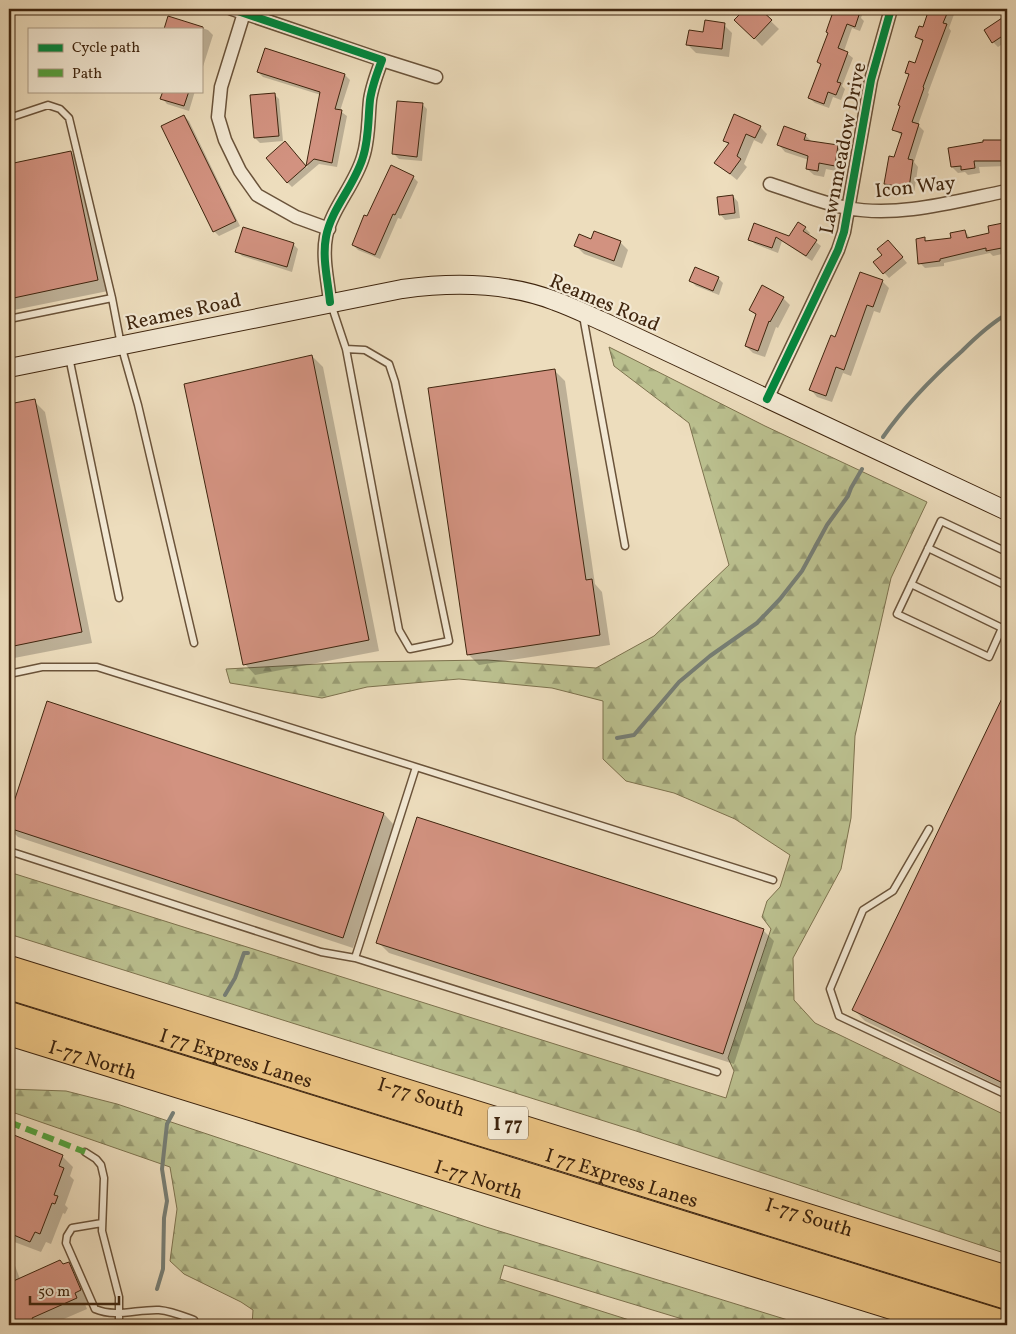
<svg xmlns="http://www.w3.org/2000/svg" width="1016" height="1334" font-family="Vollkorn,serif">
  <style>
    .forest { fill: url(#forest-firs); stroke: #7d724e }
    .shadow { fill: #0003 }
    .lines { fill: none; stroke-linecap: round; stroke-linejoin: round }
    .stream { stroke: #767e75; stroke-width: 4 }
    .building { fill: #d29280; stroke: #3f250e }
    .service-casing { stroke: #6a533a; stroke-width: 9 }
    .minor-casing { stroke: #6a533a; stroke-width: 15 }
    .secondary-casing { stroke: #3f250e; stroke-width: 20 }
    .motorway-casing { stroke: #3f250e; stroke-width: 26 }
    .service { stroke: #f3e9d4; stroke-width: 6 }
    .minor { stroke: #f3e9d4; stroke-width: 12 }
    .secondary { stroke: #f3e9d4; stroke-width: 18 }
    .motorway { stroke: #e6be7e; stroke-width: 24 }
    .quiet { stroke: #54a33e; stroke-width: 6; stroke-dasharray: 12 6; stroke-linecap: butt }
    .cycleway-casing { stroke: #f3e9d4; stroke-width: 11 }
    .cycleway { stroke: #00873e; stroke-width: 8 }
    .labels { text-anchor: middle; stroke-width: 4.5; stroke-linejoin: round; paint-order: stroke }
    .shield { fill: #f3e9d4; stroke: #756049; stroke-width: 1 }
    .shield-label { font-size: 19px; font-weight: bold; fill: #3f250e }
    .street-label { font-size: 20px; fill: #3f250e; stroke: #f3e9d4 }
  </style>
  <defs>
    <pattern id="forest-firs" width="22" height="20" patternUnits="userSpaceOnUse" patternTransform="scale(1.25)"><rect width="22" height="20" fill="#bbc08f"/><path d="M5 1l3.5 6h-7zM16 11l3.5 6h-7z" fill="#999c73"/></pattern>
  </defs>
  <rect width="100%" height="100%" fill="#edddbd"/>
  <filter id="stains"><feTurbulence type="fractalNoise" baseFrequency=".004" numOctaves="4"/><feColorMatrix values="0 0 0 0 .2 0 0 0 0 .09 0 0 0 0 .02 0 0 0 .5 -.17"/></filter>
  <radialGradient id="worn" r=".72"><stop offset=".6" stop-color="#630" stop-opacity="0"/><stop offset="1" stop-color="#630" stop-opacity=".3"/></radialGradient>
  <path class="forest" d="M609,347l156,79 162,76 -36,76 -36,158 -4,82 -10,51 -48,89 1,42 21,23 192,93v138l-371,-123 -627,-197v-62l717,226 8,-27 -6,-13 43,-129 -9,-12 5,-16 13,-14 10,-32 -55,-36 -61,-26 -48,-12 -23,-22v-58l-51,-13 -93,-9 -92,8 -45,11 -92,-15 -4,-14 131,-7 130,-2 109,8 58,-32 75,-71 -40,-142 -75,-57z
    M9,1089l57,2 51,13 369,123 318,98h-102l-198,-60 -4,14 145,46h-393l1,-15 -12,-8 -57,-28 -14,-13 7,-52 -7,-42 -161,-56z"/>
  <path class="shadow" d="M747,9h11l21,20 -17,17 -26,-26z
    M835,9h29l-3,9 3,3 -4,10 -8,-3 -8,23 9,7 -11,28 3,3 -4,11 -8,-3 -4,11 -14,-5 -6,-5 12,-33 -2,-3 10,-29 -2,-2z
    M930,9h26l-7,19 2,3 -23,62 1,1 -11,31 6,6 -10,31 4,5 -4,26 -23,-4 -5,-6 16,-47 -8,-7 16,-53 -4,-4 10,-7 8,-22 -8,-6 8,-9z
    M169,17l39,13 5,5 -12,38v-44z
    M1002,20l5,5v16l-9,6 -5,-5z
    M724,25l8,8 -3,24 -33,-4 -8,-8 16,-11z
    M258,72l87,3 5,5 -10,31 7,5 -10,51 -18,-3 -27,23 -5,-5 3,-34 17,20 14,-73 -58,-18z
    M164,91h31l-6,20 -22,-7 -5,-6z
    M274,94l5,5 4,42 -23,2 -5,-5z
    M422,104l5,5 -5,52 -23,-2 -5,-5z
    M184,116l5,5 51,105 -21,10 -5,-5z
    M760,127l7,7 -5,10 -8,-4 -10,24 3,3 -10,13 -21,-17 13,-18 -5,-5z
    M805,135l7,7 25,4 7,7 -3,19 -15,-3 -2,8 -10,-2 -7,-6 2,-9 -24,-8 -6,-7z
    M984,141h23v25l-28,1 1,6 -12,2 -3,-3 -7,1 -6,-6 32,-24z
    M71,152l11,11 26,128 -99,20v-146z
    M413,177l5,5 -17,37 -3,-1 -18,41 -22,-9 -5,-5 15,-27z
    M733,196l5,6 2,16 -15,2 -5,-6z
    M1007,224v29l-14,3 -3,-3 -46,10v3l-19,2 -5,-5 4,-24 4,3 24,-3 13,-8 5,7 21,-4 -2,-7z
    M755,225l34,12 16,-9 5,5 -2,3 13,10 -9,15 -30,-20 -4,12 -23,-9 -5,-5z
    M592,240l28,2 8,8 -6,18 -38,-14 -8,-8z
    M293,244l5,5 -6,23 -50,-16 -5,-5z
    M893,246l14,17 -18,15 -14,-15z
    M718,278l5,5 -4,12 -23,-9 -5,-5z
    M882,281l7,7 -9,25 -6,-2 -23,65 -8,-3 -11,29 -15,-5 -6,-7 25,-52z
    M783,298l7,7 -12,23 -2,-1 -11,30 -12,-4 -7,-7 11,-30 -7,-6z
    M312,356l11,11 56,284 -124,24 -10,-11z
    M554,370l11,11 30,203 7,8 8,53 -131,20 -11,-11z
    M34,401l11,11 47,231 -83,16v-254z
    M1007,691v399l-142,-69 -11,-11z
    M48,703l336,111 10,11 -41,123 -335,-111 -9,-9v-7z
    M763,930l11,11 -40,123 -345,-111 -11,-11z
    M9,1135l53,21 11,11 -3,9 4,4 -9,25 3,3 -3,6 -2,-1 -12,31 -5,-2 -5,10 -32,-12z
    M9,1250l11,29 40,-18 4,4 5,-2 10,11 12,27 -6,3 2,5 -37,16h-41z"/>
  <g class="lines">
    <path class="stream" d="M883,437c23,-33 50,-60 79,-86 14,-14 28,-27 45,-37
      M617,738l17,-3 45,-53 31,-26 47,-33 23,-24 22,-28 25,-46 21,-29 3,-8 11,-19
      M225,995l10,-17 9,-25h4
      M157,1289l6,-20 1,-51 3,-17 -5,-32 5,-45 6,-11"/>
  </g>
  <path class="building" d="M745,9h15l12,11 -18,19 -20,-19z
    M834,9h8l17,6 -4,12 -8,-3 -9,24 10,4 -11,30 4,1 -5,12 -8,-3 -4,12 -16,-6 13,-34 -4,-2 11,-29 -2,-1z
    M929,9h20l-6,14 4,1 -24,63 1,1 -12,34 7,2 -11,35 5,1 -4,28 -25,-4 5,-28 5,1 8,-24 -10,-3 8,-24 -2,-1 11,-31 -4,-1 4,-12 6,2 8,-23 -8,-3 4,-11 4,1z
    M168,16l35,11v2h-39z
    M1002,18l5,8v7l-15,10 -8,-13z
    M705,20l20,3 -3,26 -36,-4 3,-15 14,2z
    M265,48l80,26 -10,35 7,1 -10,53 -18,-4 -27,24 -21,-25 19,-17 21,25 14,-74 -63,-20z
    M163,91h26l-5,15 -24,-7z
    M275,93l4,43 -25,2 -4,-43z
    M397,101l26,2 -6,54 -25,-3z
    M734,114l27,12 -6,12 -9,-4 -9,22 4,3 -11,15 -16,-11 15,-20 -6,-2z
    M184,115l52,106 -23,11 -52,-106z
    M784,126l22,8 -2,6 34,5 -3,21 -16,-3 -1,8 -12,-2 2,-13 -31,-11z
    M983,140h23v21h-32l1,7 -14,2v-4l-10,1 -3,-19 35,-6z
    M71,151l27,129 -89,19v-135z
    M391,165l23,11 -19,39 -2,-1 -18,41 -23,-10 12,-30 3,1z
    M733,195l2,18 -16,2 -2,-18z
    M798,222l8,5 -3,4 14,9 -11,16 -30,-19 -4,11 -24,-8 6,-17 35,13z
    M1003,223l4,24 -21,4v-3l-46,11v2l-22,3 -2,-25 9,-2v4l26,-3 -1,-5 15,-3 2,8 22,-5 -1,-7z
    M243,227l51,16 -7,24 -52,-15z
    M594,231l27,10 -7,20 -40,-15 5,-12 12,5z
    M888,240l15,17 -20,17 -10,-12 9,-7 -5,-6z
    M695,267l24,10 -6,14 -24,-10z
    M860,272l23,8 -10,27 -6,-2 -23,65 -8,-3 -10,29 -17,-6 22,-55 4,2z
    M762,285l22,12 -14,25 -1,-1 -11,30 -13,-5 11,-32 -7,-4z
    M312,355l57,285 -126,25 -59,-281z
    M555,369l31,211 6,-1 8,56 -133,20 -39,-267z
    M35,399l47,233 -73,15v-243z
    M1007,688v397l-155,-75z
    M47,701l337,112 -41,125 -334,-110v-11z
    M417,817l347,112 -41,125 -347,-111z
    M9,1133l54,22 -4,11 5,2 -10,27 4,1 -3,8 -3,-1 -12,31 -5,-2 -5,10 -21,-9z
    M60,1260l3,4 6,-2 12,28 -6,3 2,5 -45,20 3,7h-26v-42z"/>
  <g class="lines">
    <g class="service-casing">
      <path id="service" d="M9,118l39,-13 12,4 9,9 43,180
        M331,304l15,45 53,281 11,19 39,-8 -54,-259 -6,-18 -24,-14 -19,-1
        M583,316l42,230
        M9,319l103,-21 9,47 17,60 56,238
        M69,357l50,241
        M928,548l79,38
        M911,584l91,44 -13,29 -92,-43 44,-93 66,31
        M9,674l33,-7h55l319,100
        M929,829l-36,62 -30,19 -33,79 9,27 168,79
        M9,851l312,101 34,6 362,114
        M355,958l61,-191 357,113
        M85,1152l11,7 5,6 3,13 -2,53 17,66v28
        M102,1223l-30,5 -5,8 -1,7 29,66c21,9 42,0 64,1 12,1 24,6 35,10"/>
    </g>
    <g class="minor-casing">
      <path id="minor" d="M232,9l150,51c-5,13 -10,26 -12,40 -2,19 -1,39 -7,57 -8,28 -32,52 -37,80 -4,21 2,44 4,65
        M244,13l-23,74 -3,30 7,23 15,31 17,24 39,22 33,12
        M382,60l54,17
        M770,184c25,8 51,19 77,24 52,10 109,-7 160,-17
        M767,399l71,-149 6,-18 27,-152 20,-71"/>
    </g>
    <g class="secondary-casing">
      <path id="secondary" d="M9,368l393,-79c51,-7 104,-7 153,12 17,6 33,14 49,21l403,189"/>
    </g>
    <g class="motorway-casing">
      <g id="motorway">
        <path id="s1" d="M9,968l998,310"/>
        <path id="s2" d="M9,987l998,310"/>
        <path d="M9,1014l998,310"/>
        <path id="s3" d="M9,1033l941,292"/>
      </g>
    </g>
    <use href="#service" class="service"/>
    <use href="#minor" class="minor"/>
    <use href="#secondary" class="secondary"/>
    <use href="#motorway" class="motorway"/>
    <path class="quiet" d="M9,1122l76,30"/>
    <g class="cycleway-casing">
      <path id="cycleway" d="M232,9l150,51c-5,13 -10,26 -12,40 -2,19 -1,39 -7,57 -8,28 -32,52 -37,80 -4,21 2,44 4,65
        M767,399l71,-149 6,-18 27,-152 20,-71"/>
    </g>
    <use href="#cycleway" class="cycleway"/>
  </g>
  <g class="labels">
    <rect class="shield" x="488" y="1106.5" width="40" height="33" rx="4"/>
    <g class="shield-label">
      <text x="508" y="1130">I 77</text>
    </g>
    <g class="street-label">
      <text transform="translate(842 148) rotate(-79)" y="7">Lawnmeadow Drive</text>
      <text transform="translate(915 186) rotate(-6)" y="7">Icon Way</text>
      <text transform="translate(605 302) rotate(23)" y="7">Reames Road</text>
      <text transform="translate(183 311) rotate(-12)" y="7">Reames Road</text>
      <text dy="7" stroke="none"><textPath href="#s2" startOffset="238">I 77 Express Lanes</textPath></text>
      <text dy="7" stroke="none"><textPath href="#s3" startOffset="88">I-77 North</textPath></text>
      <text dy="7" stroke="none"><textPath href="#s1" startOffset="432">I-77 South</textPath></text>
      <text dy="7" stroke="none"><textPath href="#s2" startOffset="642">I 77 Express Lanes</textPath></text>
      <text dy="7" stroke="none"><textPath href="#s3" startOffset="492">I-77 North</textPath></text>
      <text dy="7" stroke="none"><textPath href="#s1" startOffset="838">I-77 South</textPath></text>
    </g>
  </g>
  <rect width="1016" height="1334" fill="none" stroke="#edddbd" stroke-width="30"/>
  <rect x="10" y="10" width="996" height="1314" fill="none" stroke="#3f250e" stroke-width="2.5"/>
  <rect x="15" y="15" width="986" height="1304" fill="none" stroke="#3f250e"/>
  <rect x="28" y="28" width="175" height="65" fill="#f3e9d4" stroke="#ab9b85"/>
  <rect x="38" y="44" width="25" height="8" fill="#00873e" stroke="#ab9b85"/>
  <text x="72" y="52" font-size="15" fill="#3f250e">Cycle path</text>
  <rect x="38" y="69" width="25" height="8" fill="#54a33e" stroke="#ab9b85"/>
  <text x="72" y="78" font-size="15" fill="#3f250e">Path</text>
  <path d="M30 1296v8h89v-8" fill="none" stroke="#3f250e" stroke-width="2.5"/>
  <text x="38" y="1296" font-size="15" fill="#3f250e" stroke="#f3e9d4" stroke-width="4" paint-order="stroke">50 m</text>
  <rect width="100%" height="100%" filter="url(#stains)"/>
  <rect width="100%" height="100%" fill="url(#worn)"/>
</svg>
